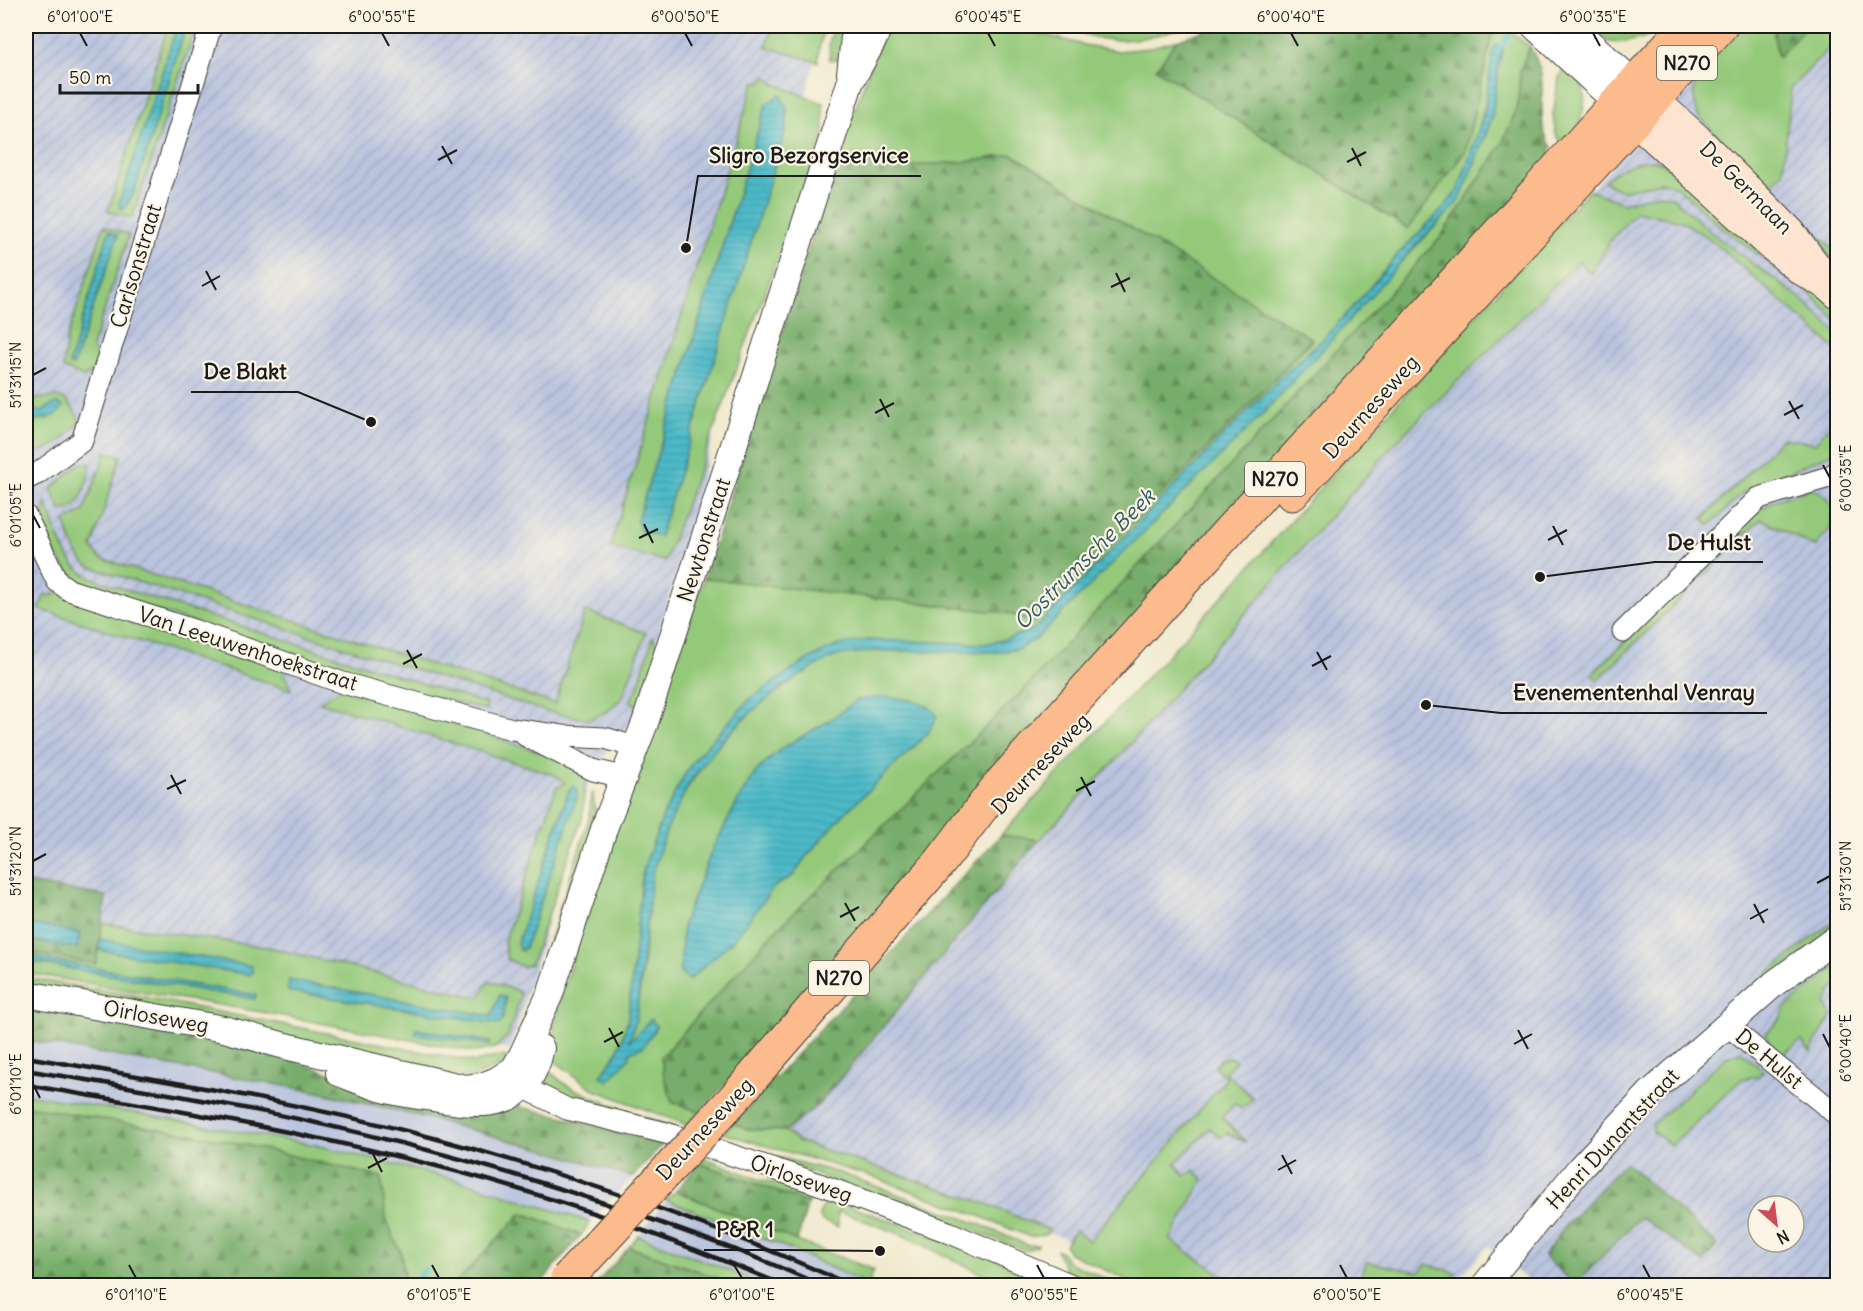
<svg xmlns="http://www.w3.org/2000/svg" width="1863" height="1311" font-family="Delius,sans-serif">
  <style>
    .industrial { fill: url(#industrial-furrows); fill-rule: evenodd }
    .railway { fill: #bac4de }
    .green { fill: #94c97a; stroke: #58724b; stroke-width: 1.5; fill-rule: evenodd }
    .forest { fill: url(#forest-firs); stroke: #4a6443; stroke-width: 1.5 }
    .water { fill: url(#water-rules); stroke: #346a72; stroke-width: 1.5 }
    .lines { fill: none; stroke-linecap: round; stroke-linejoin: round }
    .stream { stroke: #4cb9c7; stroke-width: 5 }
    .minor-casing { stroke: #3c3b37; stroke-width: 23 }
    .tertiary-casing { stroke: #3c3b37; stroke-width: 28 }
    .secondary-casing { stroke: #3c3b37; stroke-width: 32 }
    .primary-casing { stroke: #3c3b37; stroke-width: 35 }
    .minor { stroke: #fff; stroke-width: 21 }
    .tertiary { stroke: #fff; stroke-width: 26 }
    .secondary { stroke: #fde4d1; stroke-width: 30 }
    .primary { stroke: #fbbb8d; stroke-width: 33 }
    .rail { stroke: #1c1c1c; stroke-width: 4.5 }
    .primary-bridge-casing { stroke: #3c3b37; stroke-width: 35; stroke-linecap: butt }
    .primary-bridge { stroke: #fbbb8d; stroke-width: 33 }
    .ticks { fill: none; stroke: #1c1c1c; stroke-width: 2 }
    .labels { text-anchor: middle; stroke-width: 4.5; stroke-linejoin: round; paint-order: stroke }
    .shield { fill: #fcf5e5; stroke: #5f5d58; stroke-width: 1.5 }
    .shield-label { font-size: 20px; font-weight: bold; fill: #1c1c1c }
    .street-label { font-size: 21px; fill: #1c1c1c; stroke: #fcf5e5 }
    .water-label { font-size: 22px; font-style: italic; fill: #2f5b60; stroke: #fcf5e5 }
    .leader { fill: none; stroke: #1c1c1c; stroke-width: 2 }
    .callout-dot { fill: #1c1c1c; stroke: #fcf5e5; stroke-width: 2 }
    .callout-label { font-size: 22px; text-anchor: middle; font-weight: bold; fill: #1c1c1c; stroke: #fcf5e5; stroke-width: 4.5; stroke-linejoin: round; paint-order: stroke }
    .neatline { fill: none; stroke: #1c1c1c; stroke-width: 2 }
    .ticks-label { font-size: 15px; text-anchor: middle; fill: #1c1c1c }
  </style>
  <defs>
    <pattern id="industrial-furrows" width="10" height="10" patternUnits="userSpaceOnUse" patternTransform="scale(1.5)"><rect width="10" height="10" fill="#bac4de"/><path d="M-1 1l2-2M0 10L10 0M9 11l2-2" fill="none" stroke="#9fa8be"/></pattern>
    <pattern id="forest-firs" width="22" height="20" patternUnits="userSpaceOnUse" patternTransform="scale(1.5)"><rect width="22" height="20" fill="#77ad6a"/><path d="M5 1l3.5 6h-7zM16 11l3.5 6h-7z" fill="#618c56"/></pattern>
    <pattern id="water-rules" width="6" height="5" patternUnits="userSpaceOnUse" patternTransform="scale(1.5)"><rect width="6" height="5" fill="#4cb9c7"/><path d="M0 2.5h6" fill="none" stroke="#429eaa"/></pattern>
  </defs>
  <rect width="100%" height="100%" fill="#fcf5e5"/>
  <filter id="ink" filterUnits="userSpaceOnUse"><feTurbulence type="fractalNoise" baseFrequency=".0167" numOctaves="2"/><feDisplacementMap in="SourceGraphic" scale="12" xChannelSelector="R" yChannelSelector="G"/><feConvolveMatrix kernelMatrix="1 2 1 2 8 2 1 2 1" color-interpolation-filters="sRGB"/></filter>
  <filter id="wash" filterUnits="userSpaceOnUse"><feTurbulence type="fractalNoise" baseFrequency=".008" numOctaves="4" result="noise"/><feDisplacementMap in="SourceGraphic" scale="24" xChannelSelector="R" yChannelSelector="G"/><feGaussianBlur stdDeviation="1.35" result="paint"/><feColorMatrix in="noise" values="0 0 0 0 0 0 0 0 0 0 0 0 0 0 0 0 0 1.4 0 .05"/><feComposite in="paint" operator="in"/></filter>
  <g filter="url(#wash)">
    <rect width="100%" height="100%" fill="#f0e9cd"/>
    <path class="industrial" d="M26,26h797l-26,105 -160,582 -45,59 -82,278 -234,-45 -250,-42z
      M1738,26h99v1259h-304l-45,-39 -34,39h-306l-70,-42 -332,-114zM1758,1206h36v36h-36z"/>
    <path class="railway" d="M26,1040l292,52 98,23 129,35 87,27 -42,45 -125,-40 -150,-37 -289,-51z
      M666,1200l127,50 74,35h-113l-116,-49z"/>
    <path class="green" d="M168,26h9l-58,178 8,1 7,-12 52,-167h10l-64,192 -24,-7z
      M773,26h52l-6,23 -1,13 -52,-15z
      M834,26h16l-11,33 -9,1 -1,-17z
      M885,26l26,6h12l42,-6 52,2 67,17 35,6 30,-3 28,-8 -21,29 309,83 27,-116 7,-10h4l27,21 -10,23 -2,36 -16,38 -61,93 -419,455 -250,242 -111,123 11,45 27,10 -12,13 -92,-35 -46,-33 8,-47 32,-105 115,-327 303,35 26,10 193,-194 86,-89 -300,-186 -39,7 -76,6 -60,-8zM1502,48l-4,21 -6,49 -30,77 -9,13 -323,337 -93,93 -18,11 -20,3c-52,3 -107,-9 -158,2 -16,4 -31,15 -44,24 -71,45 -125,114 -145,196 -3,13 -3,27 -4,40 -5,44 -6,88 -20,130l10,-11 -8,18 -29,25 17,-25 10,-32 14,-142 4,-16 18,-47 22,-42 12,-17 54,-58 58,-39 29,-13 67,-4 79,3 22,-5 28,-11 246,-251 41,-37 32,-34 44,-52 43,-43 17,-21 20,-56 10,-43zM827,722l101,11 -85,82 -39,44 -10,16 -19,11 -42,54 -44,40 -9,-7 3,-49 30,-76 30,-56 13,-20 16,-16 19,-13z
      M1060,26h33l27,3 32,-3h34c-27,9 -52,17 -82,13 -15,-2 -30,-9 -44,-13z
      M1581,26h84c-17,12 -44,22 -64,13 -7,-3 -14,-9 -20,-13z
      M1729,26h46l-1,9 4,22 29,-31h30v14l-46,48 -8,84 -13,15 67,66v10l-40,-44 -30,-29 -70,-76 -3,-19 2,-28z
      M1567,66c4,4 10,9 13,14 12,23 -2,47 -13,67l-11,-12 -3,-20 6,-38z
      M765,76l10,8 48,19 1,31 -159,427 -55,-14 144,-465h8zM766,105l-106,430 -19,-4 -4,-10z
      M1652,160l10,2 170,142 5,5v11l-33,-32 -83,-61 -45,-41 -16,-4 -33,8h-8l-15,-9c15,-13 28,-19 48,-21z
      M1589,190l34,13 36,-9 13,3 41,37 90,66 34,33v17l-128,-112 -28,-17 -45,-10 -27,32 -18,31 -12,-13 -181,179 -282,320 -77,80 -38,-5 242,-261z
      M104,226l25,9 -37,112 6,12 -3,12 -12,6 -20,-9 4,-30zM109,231l9,4 -45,131 -4,-2z
      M26,396l8,4c26,-6 34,-5 46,21 -13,16 -28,31 -49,31l-5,-8z
      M1837,417v34l-92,40 -35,34 -7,-6 79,-81 33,5z
      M106,452l15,4 -29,91 8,11 455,146 30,-93 61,22 -24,65 -15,13 -18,9 -44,-9 -457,-145c-13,-10 -18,-28 -23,-44l19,-11z
      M81,463l10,1c-5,17 -7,47 -30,46l-10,-21z
      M1812,489l10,4 11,14 -2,21 -16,19 -54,-28 -164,161 -5,-5 159,-160 24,-15z
      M46,502c8,20 14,48 30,65 7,8 19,12 29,16l382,121 -1,6 -76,-19 -312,-99c-7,-4 -15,-7 -21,-12 -21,-19 -38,-51 -31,-78z
      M61,593l220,73 10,24 -252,-81 6,-15 4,2z
      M653,637l8,12 -15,44 -9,13 -7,-6 7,-10z
      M341,688l228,73 18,17 -3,10 -1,28 -52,148 -8,3 -16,-8 -3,-17 52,-154 9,-5 -10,-8 -235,-73zM573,786l-54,163 -1,-5 43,-132 8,-21z
      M593,792l3,26 -68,207 -6,1 66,-204c3,-10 1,-20 5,-30z
      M1836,919l1,6 -115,91v-5l9,-9z
      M101,923l171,25 207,50 10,-17 29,10 3,4 -13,41 -13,12 -20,4 -214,-40 -235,-39v-12l228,38 1,-4 -229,-39v-4l69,12zM289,981l202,35 8,8 -210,-33z
      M1837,966v20l-5,4 -7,14 7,11 -22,37 -8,-11 -18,12 8,11 -3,1c-11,-10 -19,-17 -23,-32l13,-13 7,-13z
      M26,978l112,18 337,66 25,-6 15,2 -44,21 -445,-92z
      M1742,1052l21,19 -5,5 -16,3 -71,66 -18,-13v-8l73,-67z
      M1229,1057l7,4 -11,11 28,26 -12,11 -6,-6 -13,14 24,25 -19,-9 -6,5 -11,-10 -35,35 10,13 9,-6 9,9 -33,61 67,45h-100l-68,-32 -4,-8 10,-15 14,11 138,-163 -12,-11 5,-7z
      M543,1068c11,5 17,14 27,19 35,16 71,29 107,41l-117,-31 -13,-14z
      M26,1094l289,51 150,37 125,40 -9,13 -59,-22 -68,72h-57l7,-10 -3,-21 -15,-35 -5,-42 -156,-37 -199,-34z
      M733,1123l13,6 39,2 13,10 183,61 68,28 -2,4 -17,3 -53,-22 -107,-39 -148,-43z
      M720,1142l120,31 136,50 51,22h12l-13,6 -108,-42z
      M705,1158l55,22 52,11 -4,12 -109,-40z
      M676,1191l121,50 77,29 -6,15 -75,-35 -127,-50z
      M830,1199l172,62 50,24h-46l-106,-51 -62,-23v16l-16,-6 -3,-6 4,-10z
      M638,1236l98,37 28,12h-43l-3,-7 -89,-31z
      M1057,1250l4,1 7,11 52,23h-23l-28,-13 -5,-4z
      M1367,1262l52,10 7,-8 31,9 -10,12h-90z"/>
    <path class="forest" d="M1217,26h282l-7,10 -27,116 -57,77 -252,-160 21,-29z
      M1775,26h32l-29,31 -4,-22z
      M1530,47c5,9 9,17 11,27 4,23 -5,55 11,73l-3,4 5,5 -629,708 -225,248 -28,-10 -8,-25 -3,-20 111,-123 250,-242 419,-455 61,-93 16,-38 2,-36z
      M1012,154l300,185 -86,90 -193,194 -26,-10 -303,-35 133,-419 60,8 76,-6z
      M1001,835l38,5 -221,265 -33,26 -39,-2 -13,-6z
      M26,883l80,13 -10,68 -70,-12v-12l51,8 2,-15 -53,-10z
      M26,1007l226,39 146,51 114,8 57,13 93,27 -30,32 -87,-27 -129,-35 -98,-23 -292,-52z
      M26,1106l199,34 156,37 5,42 15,35 3,21 -7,11 -371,-1z
      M1625,1162l92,83 -14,17 -63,-45 -65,68 -31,-29 23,-32z
      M699,1163l109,40 -11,38 -121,-50z
      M522,1213l59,22 -42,50h-85z
      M629,1247l89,31 3,7h-126z"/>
    <path class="water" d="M177,26h9l-52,167 -11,17 -3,-2 -1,-4z
      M1496,44l7,4 -5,21 -6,49 -30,77 -9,13 -38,38 -78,88 -79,85 -221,219 -18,11 -20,3 -124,-1 -36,4 -20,9 -37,23 -32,26 -28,27 -32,42 -23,47 -15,45 -16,146 -7,22 22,-23 6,7 -14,21 -13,5 -1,6 -21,23 -7,-5 17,-25 10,-32 14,-142 4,-16 18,-47 22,-42 12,-17 54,-58 58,-39 29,-13 31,-5 115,4 22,-5 28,-11 246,-251 41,-37 32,-34 44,-52 43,-43 17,-21 26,-76 9,-65z
      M780,94l7,14 -1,21 -126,407 -19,-5 -4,-10 129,-416z
      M109,231l9,4 -45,131 -4,-2z
      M55,403l5,1 3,3c-6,11 -27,16 -37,11v-10l15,4z
      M886,697c18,2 40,2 51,19l-9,17 -85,82 -39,44 -10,16 -19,11 -42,54 -44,40 -9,-7 3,-49 30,-76 30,-56 13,-20 16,-16 19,-13 36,-21 30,-22z
      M573,786l4,3v9l-52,150 -4,3 -4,-7 52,-153z
      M26,923l54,10 -3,15 -51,-8z
      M100,939l151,27 2,6 -3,3 -151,-25z
      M26,956l230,39 -1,4 -229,-38z
      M289,980l202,36 9,-21 6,3 -3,21 -4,5 -211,-33z
      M416,1029l74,13v3l-75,-11z"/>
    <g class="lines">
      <path class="stream" d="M1498,52l10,-16
        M412,1286l13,-17"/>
    </g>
  </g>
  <g filter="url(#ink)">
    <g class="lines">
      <g class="minor-casing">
        <path id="minor" d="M26,479l11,-5 45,-33 129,-415
          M26,516l31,65 12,9 124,40 150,53 169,46 51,7 42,2 29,9
          M1623,632l136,-134 73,-22 6,-6
          M526,736l67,34 30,7
          M1728,1025c35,32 74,60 110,91
          M511,1077l12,10 44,22 99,24 156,52 126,47 126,54"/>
      </g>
      <g class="tertiary-casing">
        <path id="tertiary" d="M1534,26l82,76
          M1571,26l63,57
          M850,74l4,-37 3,-11
          M26,994l198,35 61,17 180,42 17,-2 15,-6 17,-11 8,-14 28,-61 56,-171 39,-100 205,-640 23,-42 6,-15
          M339,1073c16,6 32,13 48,17 15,4 31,6 46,8 51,9 95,13 108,-50
          M1484,1286l96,-118 70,-75 125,-110 63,-46"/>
      </g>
      <g class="secondary-casing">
        <path id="secondary" d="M1635,83l62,56 93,93 31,41
          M1618,104l154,142 28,23 29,17 9,8"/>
      </g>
      <g class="primary-casing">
        <path id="primary" d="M1292,494l429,-468
          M738,1094l203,-233 58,-76 687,-759"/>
      </g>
      <use href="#minor" class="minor"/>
      <use href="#tertiary" class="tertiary"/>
      <use href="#secondary" class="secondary"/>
      <use href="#primary" class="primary"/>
      <path class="rail" d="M26,1057c135,23 271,45 404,80 145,39 286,88 423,149
        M26,1070c95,16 191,31 286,52 110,24 217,55 324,92 62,22 126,44 186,72
        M26,1085c128,21 256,43 382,74 130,31 255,76 378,127"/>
      <g class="primary-bridge-casing">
        <path id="primary-bridge" d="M567,1279l171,-185"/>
      </g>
      <use href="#primary-bridge" class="primary-bridge"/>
    </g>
  </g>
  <path class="ticks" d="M80,33l7,13M382,33l7,13M685,33l7,13M988,33l7,13M1291,33l7,13M1593,33l7,13M442,146l10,18M1352,148l9,18M438,160l19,-10M1347,162l19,-10M206,271l10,19M1116,273l9,19M202,286l18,-10M1111,287l19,-9M33,375l13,-7M880,399l9,18M1789,401l10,18M875,413l19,-10M1784,415l19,-10M1823,465l7,13M33,515l7,13M644,524l9,19M1553,526l10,19M639,538l19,-9M1548,540l19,-10M407,650l10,18M1317,652l10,18M403,664l19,-10M1312,666l19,-10M171,775l10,19M1081,777l10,19M167,789l19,-9M1076,791l19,-10M33,861l13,-7M1817,883l13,-7M845,903l10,18M1754,904l10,19M840,917l19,-10M1750,919l18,-10M609,1028l10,19M1518,1030l10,19M1823,1034l7,14M604,1042l19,-10M1514,1044l18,-10M33,1084l7,14M373,1154l9,18M1282,1155l10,19M368,1168l19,-10M1278,1170l18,-10M129,1265l7,13M432,1265l7,13M734,1265l8,13M1037,1265l7,13M1340,1265l7,13M1643,1265l7,13"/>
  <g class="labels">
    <g class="shield">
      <rect x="1657" y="46" width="60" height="34" rx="4.5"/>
      <rect x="1245" y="462" width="60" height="34" rx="4.5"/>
      <rect x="809" y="961" width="60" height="34" rx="4.5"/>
    </g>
    <g class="shield-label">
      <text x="1687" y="70">N270</text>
      <text x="1275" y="486">N270</text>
      <text x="839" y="985">N270</text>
    </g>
    <g class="street-label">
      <text transform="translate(1746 188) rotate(45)" y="7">De Germaan</text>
      <text transform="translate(136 266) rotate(-73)" y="7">Carlsonstraat</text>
      <text transform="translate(1371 407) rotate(-48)" y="7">Deurneseweg</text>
      <text transform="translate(704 540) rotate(-72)" y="7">Newtonstraat</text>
      <text transform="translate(248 649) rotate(18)" y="7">Van Leeuwenhoekstraat</text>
      <text transform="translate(1041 764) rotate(-46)" y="7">Deurneseweg</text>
      <text transform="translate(156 1017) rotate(10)" y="7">Oirloseweg</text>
      <text transform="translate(1769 1059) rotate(40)" y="7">De Hulst</text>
      <text transform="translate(705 1129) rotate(-47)" y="7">Deurneseweg</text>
      <text transform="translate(1613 1139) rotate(-47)" y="7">Henri Dunantstraat</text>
      <text transform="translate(801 1179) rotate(19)" y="7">Oirloseweg</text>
    </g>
    <g class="water-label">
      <text transform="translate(1084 559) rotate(-45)" y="8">Oostrumsche Beek</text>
    </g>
  </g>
  <path class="leader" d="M686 248L698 176H921M371 422L298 392H191M1540 577L1655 562H1763M1426 705L1501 713H1767M880 1251L786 1250H704"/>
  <g class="callout-dot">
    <circle cx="686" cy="248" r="6"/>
    <circle cx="371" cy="422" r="6"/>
    <circle cx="1540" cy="577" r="6"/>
    <circle cx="1426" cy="705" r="6"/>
    <circle cx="880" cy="1251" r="6"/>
  </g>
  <g class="callout-label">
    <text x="809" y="163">Sligro Bezorgservice</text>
    <text x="245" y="379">De Blakt</text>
    <text x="1709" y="550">De Hulst</text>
    <text x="1634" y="700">Evenementenhal Venray</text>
    <text x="745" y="1237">P&amp;R 1</text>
  </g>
  <rect width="1863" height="1311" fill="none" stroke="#fcf5e5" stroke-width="66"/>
  <g transform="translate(1776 1224) rotate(152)"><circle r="28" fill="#fcf5e5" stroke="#a29e95" stroke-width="1.5"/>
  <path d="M0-4.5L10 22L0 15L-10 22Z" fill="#d1495b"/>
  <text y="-9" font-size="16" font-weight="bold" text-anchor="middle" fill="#1c1c1c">N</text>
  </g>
  <path d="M60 84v9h138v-9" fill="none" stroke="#1c1c1c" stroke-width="3"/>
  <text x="69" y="84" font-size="18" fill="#1c1c1c" stroke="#fcf5e5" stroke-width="4.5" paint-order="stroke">50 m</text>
  <rect x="33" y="33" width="1797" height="1245" class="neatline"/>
  <g class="ticks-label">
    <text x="80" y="22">6°01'00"E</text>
    <text x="382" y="22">6°00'55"E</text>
    <text x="685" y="22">6°00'50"E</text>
    <text x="988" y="22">6°00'45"E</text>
    <text x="1291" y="22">6°00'40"E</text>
    <text x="1593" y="22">6°00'35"E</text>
    <text transform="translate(16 375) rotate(-90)" y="5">51°31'15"N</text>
    <text transform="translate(1846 478) rotate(-90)" y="5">6°00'35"E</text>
    <text transform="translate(16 515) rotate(-90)" y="5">6°01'05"E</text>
    <text transform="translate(16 861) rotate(-90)" y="5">51°31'20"N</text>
    <text transform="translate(1846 876) rotate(-90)" y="5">51°31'30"N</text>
    <text transform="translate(1846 1048) rotate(-90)" y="5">6°00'40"E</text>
    <text transform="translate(16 1084) rotate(-90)" y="5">6°01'10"E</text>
    <text x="136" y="1300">6°01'10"E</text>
    <text x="439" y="1300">6°01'05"E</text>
    <text x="742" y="1300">6°01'00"E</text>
    <text x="1044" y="1300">6°00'55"E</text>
    <text x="1347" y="1300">6°00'50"E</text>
    <text x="1650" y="1300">6°00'45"E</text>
  </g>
</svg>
